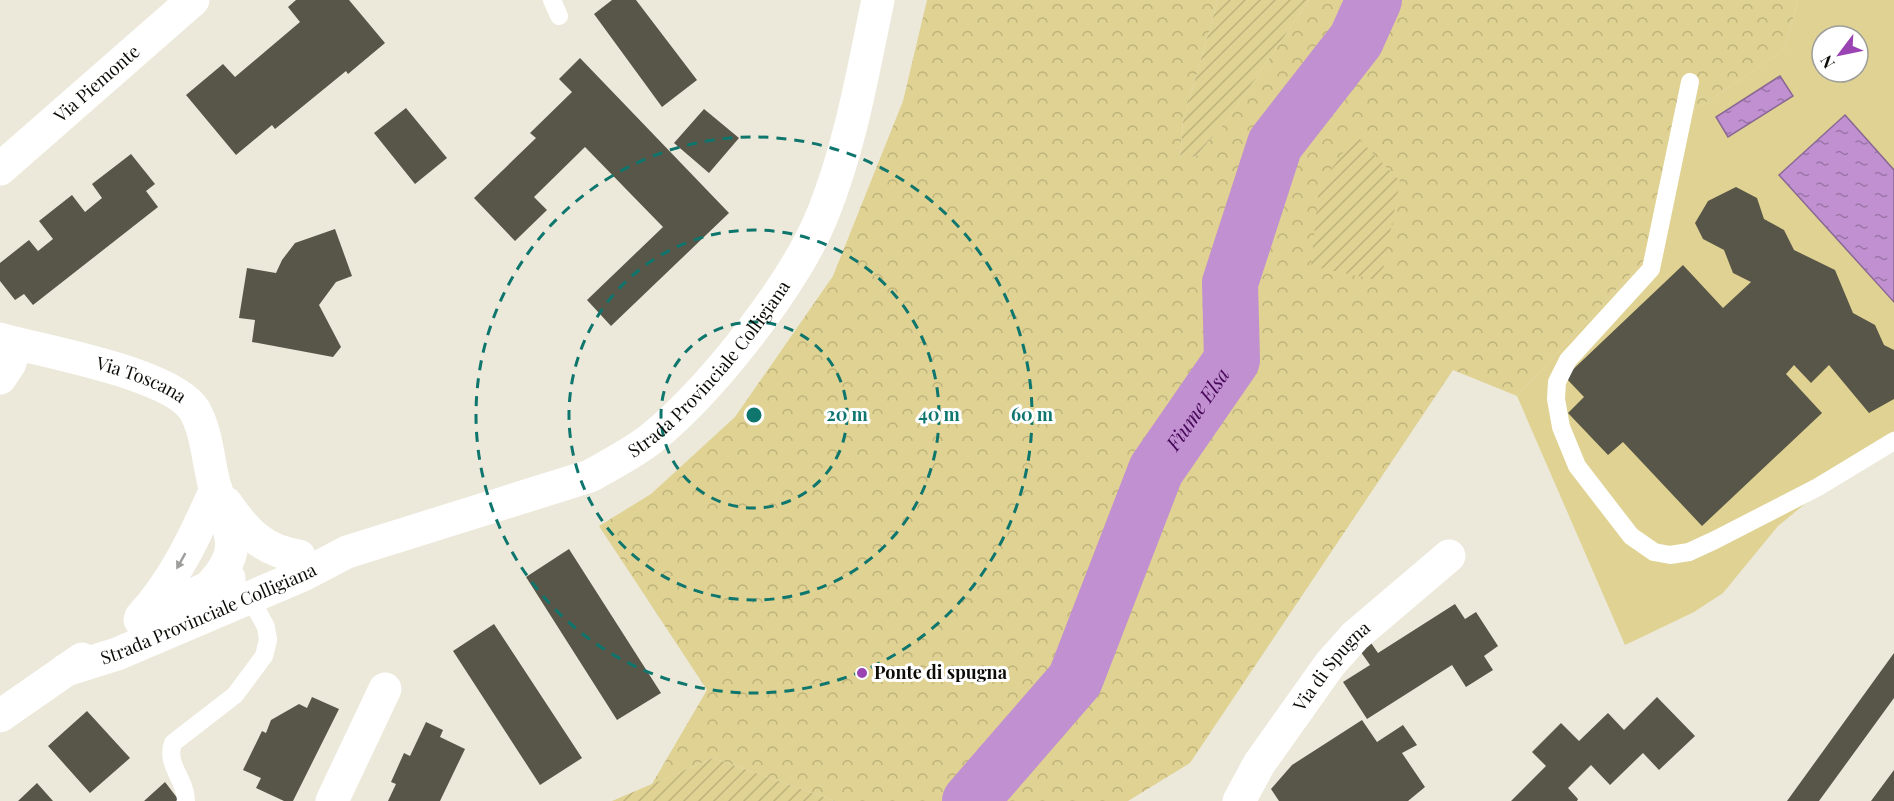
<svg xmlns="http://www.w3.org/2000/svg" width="1894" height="801" font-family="'Playfair Display',serif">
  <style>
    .forest { fill: url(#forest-crowns) }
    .garden { fill: url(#garden-furrows) }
    .pitch { fill: #dfd292; fill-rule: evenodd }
    .water { fill: url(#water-ripples); stroke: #8a6894; stroke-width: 1.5 }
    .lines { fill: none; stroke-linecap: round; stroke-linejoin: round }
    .river { stroke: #c090d0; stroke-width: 56 }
    .building { fill: #585648 }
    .lane { stroke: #fff; stroke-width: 18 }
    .street { stroke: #fff; stroke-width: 33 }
    .secondary { stroke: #fff; stroke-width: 33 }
    .oneway { fill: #9e9e9c }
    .ring { fill: none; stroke: #0f766e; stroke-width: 3; stroke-dasharray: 10 8 }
    .poi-dot { fill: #9944b2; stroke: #fff; stroke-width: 2 }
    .labels { text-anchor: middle; stroke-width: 6; stroke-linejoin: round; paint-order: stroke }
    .street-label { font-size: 18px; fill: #0d0c07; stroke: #fff }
    .poi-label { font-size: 18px; font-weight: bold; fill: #0d0c07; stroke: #fff; text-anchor: start }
    .water-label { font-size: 20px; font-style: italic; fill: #460657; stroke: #fff }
    .centre { fill: #0f766e; stroke: #fff; stroke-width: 3 }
    .ring-label { font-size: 18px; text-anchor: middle; font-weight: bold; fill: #0f766e; stroke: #fff; stroke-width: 6; stroke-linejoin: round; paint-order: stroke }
  </style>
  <defs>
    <pattern id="forest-crowns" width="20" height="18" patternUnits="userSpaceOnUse" patternTransform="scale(1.5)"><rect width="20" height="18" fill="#dfd292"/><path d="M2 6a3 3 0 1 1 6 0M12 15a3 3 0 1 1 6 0" fill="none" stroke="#beb37c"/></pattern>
    <pattern id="garden-furrows" width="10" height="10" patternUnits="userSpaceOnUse" patternTransform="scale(1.5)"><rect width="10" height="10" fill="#dfd292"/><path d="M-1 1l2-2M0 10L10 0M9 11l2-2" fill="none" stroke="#beb37c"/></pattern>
    <pattern id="water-ripples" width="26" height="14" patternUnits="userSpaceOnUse" patternTransform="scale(1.5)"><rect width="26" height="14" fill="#c090d0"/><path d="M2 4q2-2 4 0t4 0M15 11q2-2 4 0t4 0" fill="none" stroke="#9a74a7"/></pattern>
  </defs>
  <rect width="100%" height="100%" fill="#ece9da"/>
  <path class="forest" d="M927,0h291l-35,122 -3,36 16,-2 32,-37 81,-119h489l-14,50 -107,72 -33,138 -127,136 -64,-26 -263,393 -62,38h-293l-122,-43 -61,26 55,-94 -108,-164 52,-32 84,-77 98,-141 70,-175z"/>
  <path class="garden" d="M1218,0h91l-81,119 -32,37 -16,3 3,-37z
    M1355,135l45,46 -19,100 -70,-15 8,-79z
    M713,758l122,43h-223z"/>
  <path class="pitch" d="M1798,0h96v431l-116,95 -55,67 -29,19 -69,33 -108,-249 127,-136 33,-138 107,-72zM1822,36h36v36h-36z"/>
  <path class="water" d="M1780,76l13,20 -65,41 -12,-20z
    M1845,115l49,55v132l-115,-127z"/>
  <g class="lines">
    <path class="river" id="s1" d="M970,801l105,-121 81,-210 76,-110 -2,-77 45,-139 81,-104 18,-40"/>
  </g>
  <path class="building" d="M296,0h53l36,43 -37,31 -2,-3 -71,58 -3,-4 -36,30 -50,-60 37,-31 12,13 65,-55 -12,-15z
    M612,0h24l61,80 -35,27 -68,-93z
    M580,58l149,155 -118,113 -24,-26 76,-73 -78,-80 -51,50 13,13 -32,31 -41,-43 62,-60 -6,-5 42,-41 -13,-13z
    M406,108l41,50 -32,26 -41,-51z
    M704,109l35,29 -30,35 -35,-30z
    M131,154l24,30 -9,7 12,16 -125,98 -9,-11 -9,6 -15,-19v-18l29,-23 9,11 15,-12 -14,-18 33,-26 13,17 17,-14 -10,-14z
    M1736,187l21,11 7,21 20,11 10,20 41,20 18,43 22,12 9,20 10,5v49l-25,14 -40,-48 -18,18 -17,-18 -8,9 36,39 -120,113 -79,-84 -15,13 -40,-42 16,-16 -19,-20 118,-112 40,43 28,-26 -18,-9 -9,-23 -21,-11 -8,-16 13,-22z
    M335,229l17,47 -16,6 -17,23 22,42 -8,10 -81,-15 3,-22 -16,-2 8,-50 29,5 6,-13 13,-17z
    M569,549l92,144 -44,27 -91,-143z
    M1455,604l10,15 11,-7 22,34 -14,10 9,14 -27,17 -14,-22 -85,54 -24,-37 27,-17 -12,-17 11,-8 9,13z
    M494,624l88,134 -42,27 -87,-134z
    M1894,653v45l-75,103h-32z
    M312,697l27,12 -46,92h-9l-28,-13 5,-10 -18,-8 19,-39 4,2 5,-13 28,-16 8,4z
    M1657,697l38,39 -36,34 -16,-17 -33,32 -19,-20 -23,23 10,11 -1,2h-66l35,-35 -14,-14 29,-29 18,18 29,-28 16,17z
    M87,711l43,47 -40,35 -42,-47z
    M1362,720l15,22 26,-17 14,20 -15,8 23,34 -17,14h-129l-8,-12 21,-24z
    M426,722l17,8 -3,7 25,12 -25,52h-52l8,-17 -5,-2 13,-29 6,3z
    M1894,770v31h-23z
    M165,782l13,17 -2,2h-32z
    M37,783l16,18h-35z"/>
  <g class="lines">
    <path class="lane" d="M552,0l7,16
      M1690,82l-39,187 -83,91 -11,22 -1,17 5,28 16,39 54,70 23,16 16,3 19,-3 26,-12 103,-53 76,-46
      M186,801c0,-22 -21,-36 -13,-58l62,-48 29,-39 4,-16 -2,-13 -19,-35"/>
    <g class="street">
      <path d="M0,378l10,-15 5,-19"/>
      <path d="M332,801l53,-112"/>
      <path id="s2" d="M1239,801l20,-37 71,-100 25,-28 94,-80"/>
    </g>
    <g class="secondary">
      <path id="s3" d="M0,169l193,-169"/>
      <path id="s4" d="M0,339c44,13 173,34 195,72 13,24 13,54 21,80 14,43 29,58 -6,95"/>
      <path d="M226,503c20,29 37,48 73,53"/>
      <path d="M141,617c34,-37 55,-83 75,-128"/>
      <path d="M140,620l89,-42"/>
      <path id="s5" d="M66,670l51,-16 188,-80 42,-22 243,-76c21,-12 43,-23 62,-38 60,-49 144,-155 172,-227 27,-68 39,-140 54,-211"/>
      <path d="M0,716l82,-57"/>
    </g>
  </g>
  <defs><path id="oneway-solid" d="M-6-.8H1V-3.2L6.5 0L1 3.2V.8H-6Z" transform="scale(1.5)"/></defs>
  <use class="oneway" href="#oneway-solid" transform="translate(181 561) rotate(119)"/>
  <g class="ring">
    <circle cx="754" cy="415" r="93"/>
    <circle cx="754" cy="415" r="185"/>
    <circle cx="754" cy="415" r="278"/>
  </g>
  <circle class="poi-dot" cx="862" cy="673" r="6"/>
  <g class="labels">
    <g class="street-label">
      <text dy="6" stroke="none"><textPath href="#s3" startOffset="129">Via Piemonte</textPath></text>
      <text dy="6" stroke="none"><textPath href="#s5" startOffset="722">Strada Provinciale Colligiana</textPath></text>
      <text dy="6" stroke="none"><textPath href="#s4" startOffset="147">Via Toscana</textPath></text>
      <text dy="6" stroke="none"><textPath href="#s5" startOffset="153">Strada Provinciale Colligiana</textPath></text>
      <text dy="6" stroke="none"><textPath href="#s2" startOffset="164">Via di Spugna</textPath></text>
    </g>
    <g class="poi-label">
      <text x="874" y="679">Ponte di spugna</text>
    </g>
    <g class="water-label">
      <text dy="7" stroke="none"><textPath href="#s1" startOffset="459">Fiume Elsa</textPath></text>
    </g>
  </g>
  <circle cx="754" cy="415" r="9" class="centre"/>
  <g class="ring-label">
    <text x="847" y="421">20 m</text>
    <text x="939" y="421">40 m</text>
    <text x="1032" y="421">60 m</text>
  </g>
  <g transform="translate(1840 54) rotate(238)"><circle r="28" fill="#ffffff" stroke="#9e9e9c" stroke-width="1.5"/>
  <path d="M0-4.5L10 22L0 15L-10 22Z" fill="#9944b2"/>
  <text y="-9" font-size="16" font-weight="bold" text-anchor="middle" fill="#0d0c07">N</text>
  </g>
</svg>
